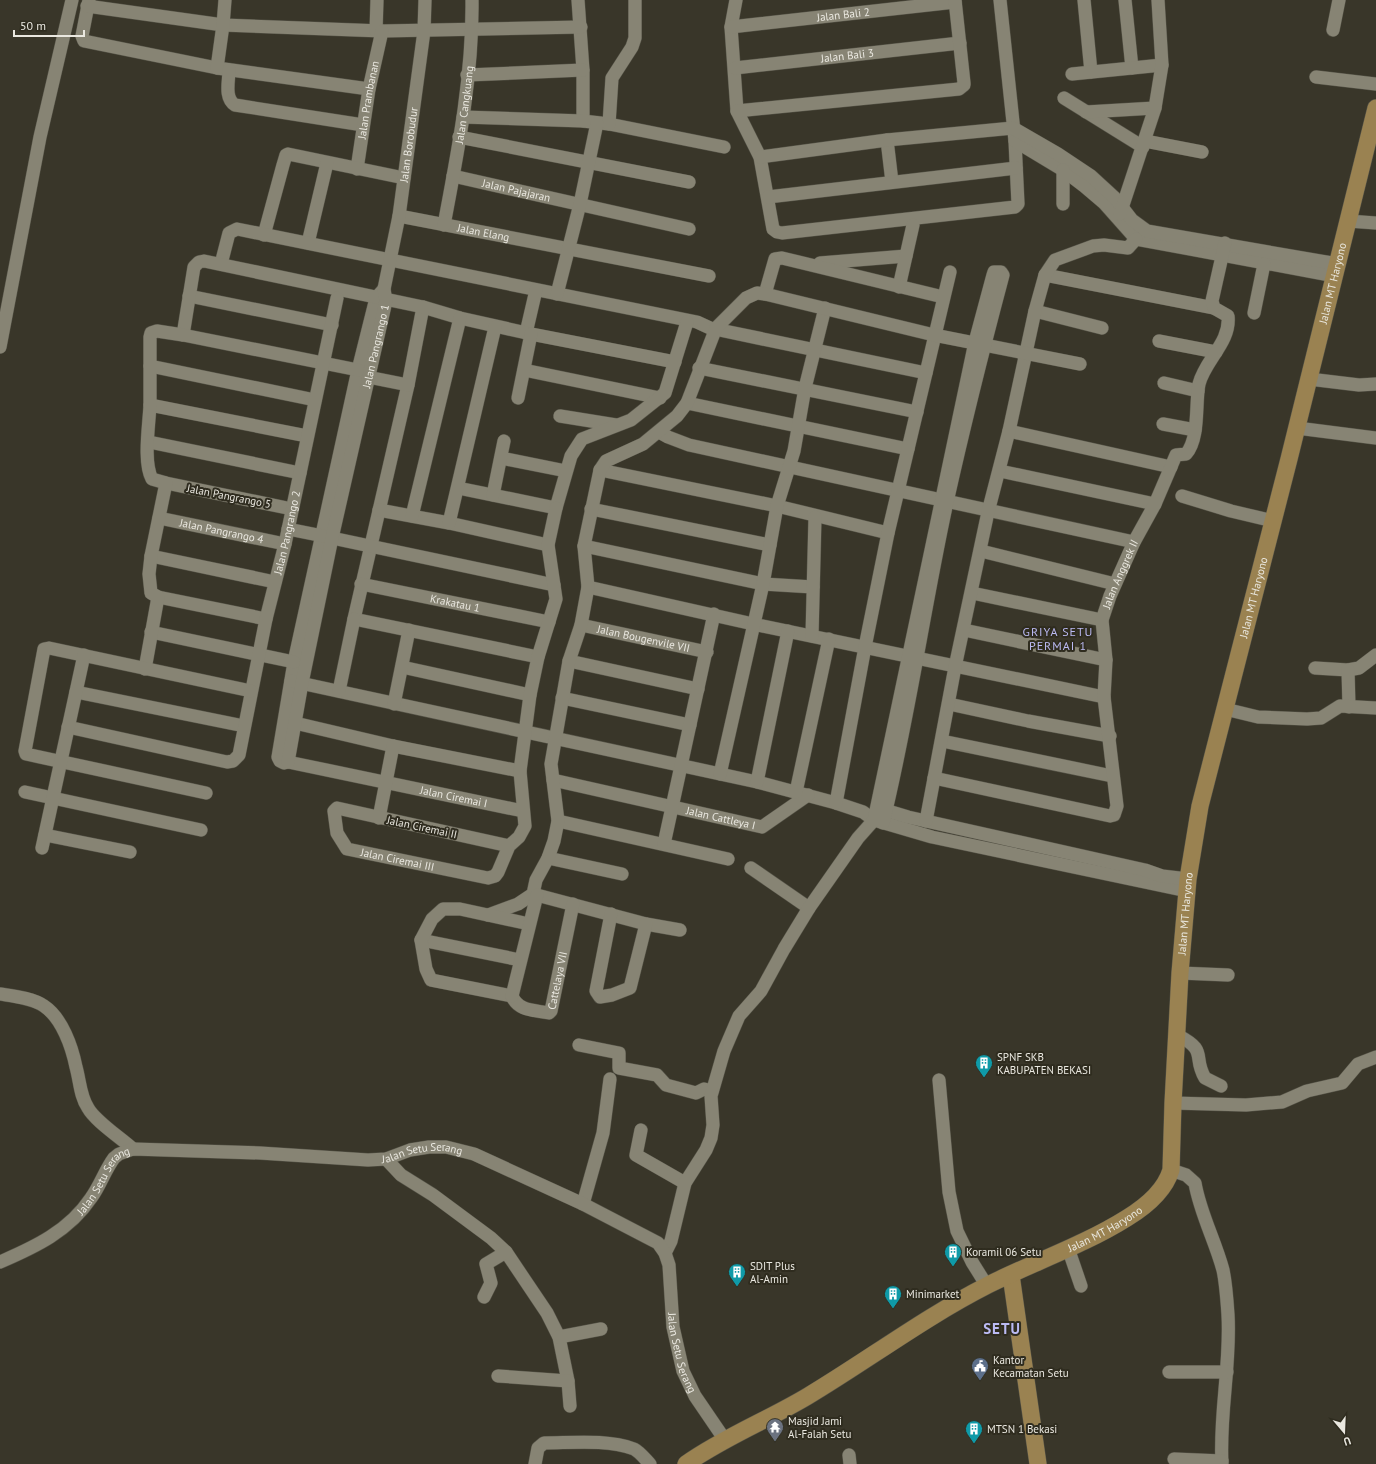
<svg xmlns="http://www.w3.org/2000/svg" width="1376" height="1464" font-family="'PT Sans',sans-serif">
  <style>
    .lines { fill: none; stroke-linecap: round; stroke-linejoin: round }
    .minor-casing { stroke: #555347; stroke-width: 14 }
    .major-casing { stroke: #555347; stroke-width: 18 }
    .minor { stroke: #878474; stroke-width: 13 }
    .major { stroke: #9a8251; stroke-width: 17 }
    .labels { text-anchor: middle; stroke-width: 4; stroke-linejoin: round; paint-order: stroke }
    .street-label { font-size: 11px; fill: #eae8e0; stroke: #2f2c1f }
    .poi-label { font-size: 11px; fill: #eae8e0; stroke: #2f2c1f; text-anchor: start }
    .neighbourhood-label { font-size: 12px; letter-spacing: 1px; fill: #bbbaf3; stroke: #2f2c1f }
    .district-label { font-size: 15px; font-weight: bold; letter-spacing: 1px; fill: #bbbaf3; stroke: #2f2c1f }
  </style>
  <rect width="100%" height="100%" fill="#393629"/>
  <g class="lines">
    <g class="minor-casing">
      <g id="minor">
        <path d="M89,0l-7,36 2,5 133,27 152,21"/>
        <path d="M578,0l5,70v51"/>
        <path d="M736,0l-5,27 6,84 23,46 13,72 4,3 5,1 233,-26 3,-3 -3,-63 -15,-141"/>
        <path d="M1084,0l7,72"/>
        <path d="M1125,0l7,68"/>
        <path d="M87,6l136,19 159,6 199,-4"/>
        <path id="s1" d="M731,27l224,-25"/>
        <path d="M1333,30l6,-30"/>
        <path d="M376,31l1,-31"/>
        <path d="M217,68l6,-43 2,-25"/>
        <path id="s2" d="M735,68l225,-25"/>
        <path d="M229,70c0,11 -5,28 6,35l128,20"/>
        <path d="M1072,74l90,-9"/>
        <path d="M467,75l116,-5"/>
        <path d="M1316,77l60,7"/>
        <path d="M1064,98l79,49"/>
        <path d="M737,111l222,-22 5,-4v-2l-9,-83"/>
        <path d="M1086,112l69,-4"/>
        <path d="M463,117l120,4 26,3 115,23"/>
        <path d="M609,124l3,-46 20,-31 3,-9v-38"/>
        <path d="M459,137l230,45"/>
        <path d="M887,140l5,42"/>
        <path d="M1015,141l48,29 21,16 20,17 32,36 199,37"/>
        <path d="M1145,141l57,11"/>
        <path d="M760,157l127,-17 126,-12 45,26 33,22 24,22 17,22 15,11 191,33"/>
        <path id="s3" d="M357,169l12,-80 13,-58"/>
        <path d="M1063,170v34"/>
        <path id="s4" d="M453,176l236,53"/>
        <path d="M768,197l248,-29"/>
        <path d="M1120,214l35,-106 7,-43 -4,-65"/>
        <path id="s5" d="M399,216l310,60"/>
        <path d="M1348,221l28,2"/>
        <path id="s6" d="M444,225c14,-74 29,-150 28,-225"/>
        <path d="M264,235l19,-70 3,-10 2,-1 116,24"/>
        <path d="M308,243l19,-80"/>
        <path d="M820,263l86,-7"/>
        <path d="M221,264l8,-31 8,-4 460,93 13,6 216,45"/>
        <path d="M1045,275l169,33"/>
        <path d="M899,287l14,-62"/>
        <path id="s7" d="M384,289l-8,9 -18,72 -64,292 -16,95 2,4 4,2 4,-1 235,49"/>
        <path d="M557,294l23,-90 17,-81"/>
        <path d="M765,294l10,-35 7,-1 161,39"/>
        <path d="M189,296l143,29"/>
        <path d="M423,307l-15,78 -54,234 184,38"/>
        <path d="M1035,311l67,17"/>
        <path d="M1254,313l10,-49"/>
        <path d="M526,333l10,-43"/>
        <path d="M183,335l11,-68 5,-5 5,-1 219,46 37,11 71,16 144,28"/>
        <path d="M1159,341l57,11"/>
        <path d="M0,347l40,-210 32,-137"/>
        <path d="M150,366l165,34"/>
        <path d="M699,368l218,44"/>
        <path d="M524,370l136,28"/>
        <path d="M368,377l40,8"/>
        <path d="M1309,379l50,6 17,-1"/>
        <path d="M1164,383l34,8"/>
        <path d="M518,398l13,-64"/>
        <path d="M687,403l221,46"/>
        <path d="M150,405l157,31"/>
        <path d="M560,416l56,9"/>
        <path d="M1163,424l32,6"/>
        <path d="M1297,428l79,10"/>
        <path d="M1009,431l162,36"/>
        <path d="M659,432l9,5 21,8 445,97"/>
        <path d="M149,442l151,31"/>
        <path d="M501,458l65,13"/>
        <path d="M600,470l177,36 111,27"/>
        <path d="M1000,471l155,33"/>
        <path d="M458,488l98,20 15,-52 11,-17 49,-19 34,-27 22,-71"/>
        <path d="M493,495l11,-54"/>
        <path d="M1182,496l49,15 42,10"/>
        <path d="M292,509l-126,-26 -14,-4c-9,-17 -3,-53 -2,-74 0,-22 0,-45 0,-68l1,-4 6,-2 26,4 175,35"/>
        <path d="M591,509l179,36"/>
        <path d="M379,510l70,13 99,22"/>
        <path d="M412,516l48,-198"/>
        <path id="s8" d="M159,518l126,26"/>
        <path d="M449,523l46,-196"/>
        <path d="M288,529l35,7"/>
        <path d="M332,538l222,47"/>
        <path d="M584,546l179,38 50,3"/>
        <path d="M981,551l134,33"/>
        <path d="M151,556l124,26"/>
        <path id="s9" d="M361,584l188,38"/>
        <path d="M588,587l165,37 351,73"/>
        <path d="M972,593l130,27"/>
        <path d="M158,597l108,22"/>
        <path id="s10" d="M581,625l126,27"/>
        <path d="M964,630l142,30"/>
        <path d="M151,632l143,30"/>
        <path d="M812,636l3,-119"/>
        <path d="M569,661l129,28"/>
        <path d="M402,667l128,28"/>
        <path d="M1315,668l33,2 11,-2 17,-13"/>
        <path d="M145,669l13,-72 -7,-4 -2,-19 2,-18 15,-73"/>
        <path d="M1348,670l1,37"/>
        <path d="M291,681l466,101 79,21 27,9 11,8 58,17 255,54"/>
        <path d="M339,691l15,-72"/>
        <path d="M76,692l168,34"/>
        <path d="M562,698l128,27"/>
        <path d="M394,704l15,-74"/>
        <path d="M949,704l79,17 82,15"/>
        <path d="M1225,709l33,8 49,2 14,-1 19,-12 36,2"/>
        <path d="M295,723l98,23 127,25"/>
        <path id="s11" d="M68,727l159,35 6,-1 6,-6 27,-136 19,-75 52,-246"/>
        <path d="M942,741l170,35"/>
        <path id="s12" d="M288,762l14,-79 30,-145 54,-237 -2,-12 15,-73 25,-185 1,-31"/>
        <path d="M720,774l43,-190 14,-78 17,-55 11,-63 20,-80"/>
        <path id="s13" d="M934,778l176,38 4,-1 3,-9 -13,-109 2,-37 -4,-40 8,-24 24,-54 21,-38 21,-49 10,-1c14,-16 9,-51 13,-70 6,-24 32,-42 29,-68l-14,-8 -2,-7 13,-58"/>
        <path id="s14" d="M553,780l209,47 46,-32"/>
        <path d="M757,782l31,-151"/>
        <path d="M25,792l176,38"/>
        <path d="M796,792l33,-153"/>
        <path d="M206,793l-180,-39 -1,-3 19,-102 5,-1 202,43"/>
        <path d="M836,803l29,-156 23,-114 62,-261"/>
        <path d="M878,808l30,9 237,53 17,6 26,3"/>
        <path d="M379,818l14,-72"/>
        <path d="M558,821l170,38"/>
        <path d="M926,821l29,-154 33,-155 21,-81 26,-120 10,-36 10,-15 38,-14 11,-1 24,3 8,-9"/>
        <path d="M45,835l85,17"/>
        <path d="M664,844l50,-230"/>
        <path id="s15" d="M509,846l-172,-38 -3,3 3,22 10,16 141,29 7,-2 3,-4 11,-26 10,-9 6,-11 -5,-55 10,-76 8,-38 18,-58 -8,-54 8,-37"/>
        <path d="M42,848l42,-193"/>
        <path d="M548,858l74,16"/>
        <path d="M751,868l58,40"/>
        <path d="M533,894l113,30 34,6"/>
        <path d="M611,914l-15,77 4,6 12,-2 18,-7 16,-64"/>
        <path d="M488,915l30,-11 15,-10 3,-14 12,-22 6,-17 4,-20 -7,-57 18,-103 12,-36 7,-38 -4,-41 16,-76 6,-9 37,-17 34,-28 10,-13 29,-75 30,-30 11,-5 8,1 169,41 146,29"/>
        <path d="M421,940l99,20"/>
        <path d="M1180,973l48,2"/>
        <path d="M0,994c13,2 33,4 44,12 18,12 28,41 32,61 4,14 4,29 12,41 7,13 33,30 45,41"/>
        <path d="M512,996l-81,-16 -5,-11 -5,-29 11,-21 11,-10h17l69,15"/>
        <path id="s16" d="M512,996c6,15 22,14 37,17l2,-2 22,-107"/>
        <path d="M512,996l25,-101"/>
        <path d="M1177,1035c32,16 15,21 28,43l16,8"/>
        <path d="M579,1045l40,8v15l38,7 9,10 30,8 8,-4 8,2"/>
        <path d="M939,1080l10,112 8,39 15,31 15,24"/>
        <path d="M1173,1103l73,2 36,-3 25,-11 35,-8 16,-19 18,-7"/>
        <path d="M641,1130l-5,25 49,28"/>
        <path d="M386,1159l15,16 32,20 58,43 15,14 41,61 12,24 9,44 2,25"/>
        <path d="M1171,1170l15,5 9,8c5,30 20,57 28,87 3,14 4,30 5,45 3,50 -9,99 -6,149"/>
        <path d="M583,1204l20,-71 7,-54"/>
        <path d="M1068,1248l13,38"/>
        <path d="M665,1253l6,-12 14,-58 21,-33 5,-12 2,-13 -2,-29 13,-45 15,-35 22,-25 23,-42 25,-41 49,-70 16,-18 101,-478 18,-67 1,-3h7l2,3c-20,75 -39,151 -56,227 -23,106 -38,215 -64,321"/>
        <path id="s17" d="M0,1262c35,-15 69,-31 91,-64 9,-12 14,-28 23,-40l5,-4 14,-5 127,4 108,7 18,-1 24,-9 19,-3h17l28,7 109,50 75,39 7,10 4,12 4,62 10,44 12,25 30,44"/>
        <path d="M484,1297l7,-14 -5,-19 20,-12"/>
        <path d="M559,1337l42,-8"/>
        <path d="M1169,1372h58"/>
        <path d="M498,1376l70,5"/>
        <path d="M849,1455l1,9"/>
        <path d="M1174,1459l48,2"/>
        <path d="M535,1464l3,-16 6,-5c28,0 62,-4 90,6 6,3 11,10 16,15"/>
      </g>
    </g>
    <g class="major-casing">
      <g id="major">
        <path d="M1011,1275l27,189"/>
        <path id="s18" d="M686,1464c38,-27 82,-44 122,-68 60,-36 117,-79 180,-111 46,-23 96,-40 139,-67 18,-11 38,-28 44,-48l2,-67 7,-130 8,-94 12,-73 89,-347 87,-351"/>
      </g>
    </g>
    <use href="#minor" class="minor"/>
    <use href="#major" class="major"/>
  </g>
  <defs>
    <g id="building-pin" transform="scale(0.9)"><path d="M0 17L-7.5 6A9.5 9.5 0 1 1 7.5 6Z" fill="#0f9aa8" stroke="#2f2c1f"/><path d="M-4-6H4V6H1V3H-1V6H-4ZM-2.5-4.3h1.7v1.8h-1.7ZM.8-4.3h1.7v1.8H.8ZM-2.5-1h1.7V.8h-1.7ZM.8-1h1.7V.8H.8Z" fill="#fff"/></g>
    <g id="civic-pin" transform="scale(0.9)"><path d="M0 17L-7.5 6A9.5 9.5 0 1 1 7.5 6Z" fill="#5c6f8a" stroke="#2f2c1f"/><path d="M-.6-6.5H3V-4.5H.6V-3L4-1V1h2V6H-6V1h2V-1L-.6-3ZM-1.2 2.5V6h2.4V2.5Z" fill="#fff"/></g>
    <g id="temple-pin" transform="scale(0.9)"><path d="M0 17L-7.5 6A9.5 9.5 0 1 1 7.5 6Z" fill="#6b7280" stroke="#2f2c1f"/><path d="M0-6L5-2H3V0L6.5 2.5H4V6H1.5V3h-3V6H-4V2.5H-6.5L-3 0V-2H-5Z" fill="#fff"/></g>
  </defs>
  <g fill-rule="evenodd">
    <use href="#building-pin" x="984" y="1063"/>
    <use href="#building-pin" x="953" y="1252"/>
    <use href="#building-pin" x="737" y="1272"/>
    <use href="#building-pin" x="893" y="1294"/>
    <use href="#civic-pin" x="980" y="1366"/>
    <use href="#temple-pin" x="775" y="1427"/>
    <use href="#building-pin" x="974" y="1429"/>
  </g>
  <g class="labels">
    <g class="street-label">
      <text dy="4" stroke="none"><textPath href="#s1" startOffset="113">Jalan Bali 2</textPath></text>
      <text dy="4" stroke="none"><textPath href="#s2" startOffset="113">Jalan Bali 3</textPath></text>
      <text dy="4" stroke="none"><textPath href="#s3" startOffset="70">Jalan Prambanan</textPath></text>
      <text dy="4" stroke="none"><textPath href="#s6" startOffset="122">Jalan Cangkuang</textPath></text>
      <text dy="4" stroke="none"><textPath href="#s12" startOffset="630">Jalan Borobudur</textPath></text>
      <text dy="4" stroke="none"><textPath href="#s4" startOffset="65">Jalan Pajajaran</textPath></text>
      <text dy="4" stroke="none"><textPath href="#s5" startOffset="86">Jalan Elang</textPath></text>
      <text dy="4" stroke="none"><textPath href="#s18" startOffset="1477">Jalan MT Haryono</textPath></text>
      <text dy="4" stroke="none"><textPath href="#s12" startOffset="425">Jalan Pangrango 1</textPath></text>
      <text transform="translate(229 496) rotate(11)" y="4">Jalan Pangrango 5</text>
      <text dy="4" stroke="none"><textPath href="#s8" startOffset="64">Jalan Pangrango 4</textPath></text>
      <text dy="4" stroke="none"><textPath href="#s11" startOffset="405">Jalan Pangrango 2</textPath></text>
      <text dy="4" stroke="none"><textPath href="#s13" startOffset="430">Jalan Anggrek II</textPath></text>
      <text dy="4" stroke="none"><textPath href="#s18" startOffset="1153">Jalan MT Haryono</textPath></text>
      <text dy="4" stroke="none"><textPath href="#s9" startOffset="96">Krakatau 1</textPath></text>
      <text dy="4" stroke="none"><textPath href="#s10" startOffset="64">Jalan Bougenvile VII</textPath></text>
      <text dy="4" stroke="none"><textPath href="#s7" startOffset="664">Jalan Ciremai I</textPath></text>
      <text dy="4" stroke="none"><textPath href="#s14" startOffset="172">Jalan Cattleya I</textPath></text>
      <text transform="translate(422 827) rotate(12)" y="4">Jalan Ciremai II</text>
      <text dy="4" stroke="none"><textPath href="#s15" startOffset="273">Jalan Ciremai III</textPath></text>
      <text dy="4" stroke="none"><textPath href="#s18" startOffset="829">Jalan MT Haryono</textPath></text>
      <text dy="4" stroke="none"><textPath href="#s16" startOffset="77">Cattelaya VII</textPath></text>
      <text dy="4" stroke="none"><textPath href="#s17" startOffset="471">Jalan Setu Serang</textPath></text>
      <text dy="4" stroke="none"><textPath href="#s17" startOffset="135">Jalan Setu Serang</textPath></text>
      <text dy="4" stroke="none"><textPath href="#s18" startOffset="481">Jalan MT Haryono</textPath></text>
      <text dy="4" stroke="none"><textPath href="#s17" startOffset="843">Jalan Setu Serang</textPath></text>
    </g>
    <g class="poi-label">
      <text x="997" y="1061">SPNF SKB<tspan x="997" dy="13">KABUPATEN BEKASI</tspan></text>
      <text x="966" y="1256">Koramil 06 Setu</text>
      <text x="750" y="1270">SDIT Plus<tspan x="750" dy="13">Al-Amin</tspan></text>
      <text x="906" y="1298">Minimarket</text>
      <text x="993" y="1364">Kantor<tspan x="993" dy="13">Kecamatan Setu</tspan></text>
      <text x="788" y="1425">Masjid Jami<tspan x="788" dy="13">Al-Falah Setu</tspan></text>
      <text x="987" y="1433">MTSN 1 Bekasi</text>
    </g>
    <g class="neighbourhood-label">
      <text x="1058" y="636">GRIYA SETU<tspan x="1058" dy="14">PERMAI 1</tspan></text>
    </g>
    <g class="district-label">
      <text x="1002" y="1334">SETU</text>
    </g>
  </g>
  <g transform="translate(1344 1432) rotate(161)" stroke="#2f2c1f" stroke-width="3" paint-order="stroke">
  <path d="M0-3L7 15L0 10L-7 15Z" fill="#eae8e0"/>
  <text y="-6" font-size="11" font-weight="bold" text-anchor="middle" fill="#eae8e0">U</text>
  </g>
  <path d="M14 30v6h70v-6" fill="none" stroke="#eae8e0" stroke-width="2"/>
  <text x="20" y="30" font-size="12" fill="#eae8e0" stroke="#2f2c1f" stroke-width="3" paint-order="stroke">50 m</text>
</svg>
